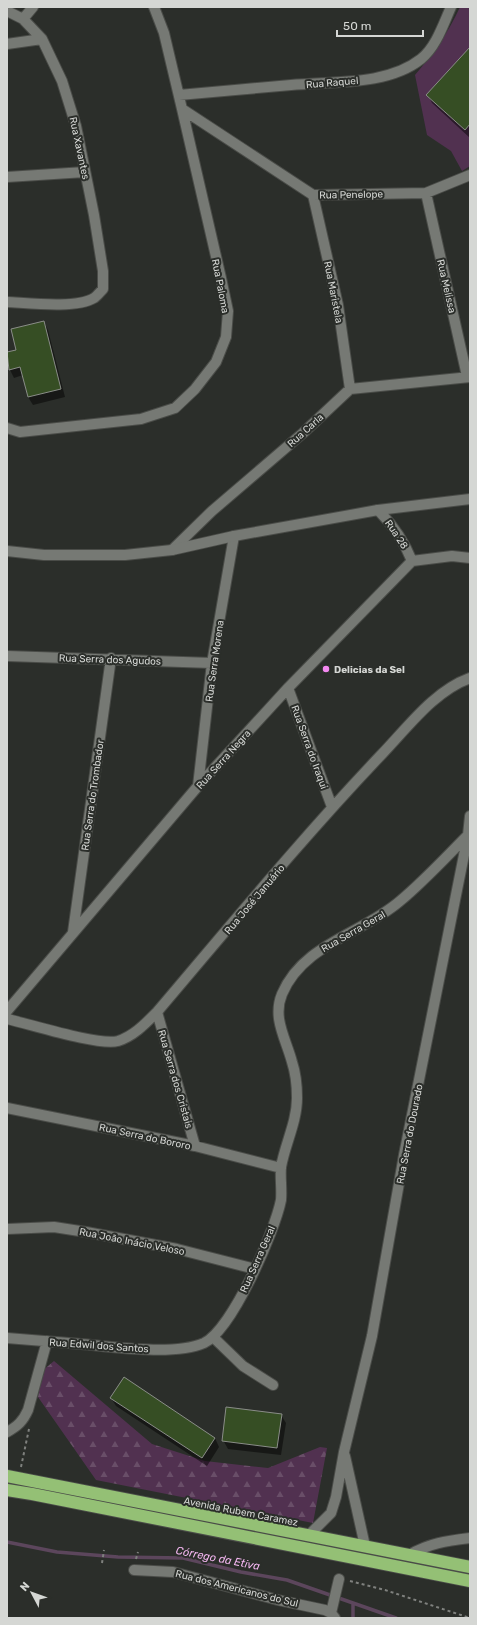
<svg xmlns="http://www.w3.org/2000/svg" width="477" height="1625" font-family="Rubik,sans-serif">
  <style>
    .green { fill: #513150 }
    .forest { fill: url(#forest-firs) }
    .shadow { fill: #0007 }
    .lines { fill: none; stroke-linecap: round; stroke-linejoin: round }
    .stream { stroke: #5c465c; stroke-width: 3.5 }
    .building { fill: #364e24; stroke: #8a8d88 }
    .street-casing { stroke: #4a4c48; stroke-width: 12 }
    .secondary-casing { stroke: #4a4c48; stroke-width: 12 }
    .highway-casing { stroke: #4a4c48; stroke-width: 14 }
    .path { stroke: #7f817e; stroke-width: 2; stroke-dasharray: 3 3; stroke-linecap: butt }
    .street { stroke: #767974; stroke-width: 10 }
    .secondary { stroke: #767974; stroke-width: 10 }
    .highway { stroke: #94c075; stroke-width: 12 }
    .poi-dot { fill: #f489f1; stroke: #2b2e2a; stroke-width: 1.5 }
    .labels { text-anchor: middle; stroke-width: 4; stroke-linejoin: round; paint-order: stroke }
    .street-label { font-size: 10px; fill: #d5d7d4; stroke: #2b2e2a }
    .poi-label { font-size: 10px; font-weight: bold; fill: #d5d7d4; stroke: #2b2e2a; text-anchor: start }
    .water-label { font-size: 11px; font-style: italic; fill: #f3b6f0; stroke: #2b2e2a }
  </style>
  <defs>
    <pattern id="forest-firs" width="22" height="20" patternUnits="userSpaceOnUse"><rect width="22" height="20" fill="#513150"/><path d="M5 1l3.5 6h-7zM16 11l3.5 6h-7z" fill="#694e68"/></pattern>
  </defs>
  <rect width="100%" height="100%" fill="#2b2e2a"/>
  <path class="green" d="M460,7h10v159l-8,5 -11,-20 -24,-16 -12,-60c19,-22 33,-42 45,-68z"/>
  <path class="forest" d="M54,1361l98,83 53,17 63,7 52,-21 7,1 -14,75 -217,-43 -58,-83 4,-26z"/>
  <path class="shadow" d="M470,49v89l-38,-35 -4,-8z
    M44,322l4,8 17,67 -32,8 -5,-8 -5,-22 -9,3 -4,-8 -3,-17 10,-2z
    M111,1398l104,40 4,9 -12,19 -91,-60z
    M281,1415l5,8 -5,32 -53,-6 -5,-9z"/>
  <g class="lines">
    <path class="stream" d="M7,1542l50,10 61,5 65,1 58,14 46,8 109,38
      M353,1618v-15"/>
  </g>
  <path class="building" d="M470,47v77l-5,6 -39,-35z
    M44,321l17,68 -33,8 -8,-30 -11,3 -2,-18 9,-2 -5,-21z
    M124,1377l91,61 -13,20 -92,-60z
    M226,1407l56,7 -5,34 -55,-7z"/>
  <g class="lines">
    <g class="street-casing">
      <path id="street" d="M7,11l16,8 19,20 20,42 14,45 18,89 9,56v18c-3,3 -6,7 -9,9 -18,11 -66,5 -87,4
        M23,19l10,-12
        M7,44l35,-5
        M179,95c37,-3 75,-7 112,-10 41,-4 96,1 130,-26 15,-12 22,-34 30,-52
        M182,109l131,86 113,-2 44,-18
        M7,177l78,-5
        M426,193l41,183
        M313,195l25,110 12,84
        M7,428l13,4 121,-13 34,-11 20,-19 21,-27 10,-25 2,-26 -7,-33 -39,-169 -18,-76 -10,-26
        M378,510c15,15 26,31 34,51
        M172,550l40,-39 91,-78 47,-44 120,-12
        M7,656l205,7
        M288,688l44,119
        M198,786l14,-123 22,-127
        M73,932l38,-274
        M7,1011l191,-225 90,-98 124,-127 40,-5 18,2
        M157,1012l38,134
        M7,1019c23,5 91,27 111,22 16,-5 28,-18 39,-29 74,-87 146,-175 225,-258 26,-27 52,-63 88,-76
        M7,1108l188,38 86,22
        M7,1229l47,-2 32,5 91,17 78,20
        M213,1337l30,29 30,19
        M7,1338c25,2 49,4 74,6 33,3 93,12 123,-1 28,-13 71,-112 77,-143 1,-11 -1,-23 0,-33 4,-23 16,-45 16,-69 0,-12 -1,-24 -5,-36 -6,-23 -20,-44 -10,-68 21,-50 80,-60 118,-93 24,-20 46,-44 68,-66
        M7,1432c11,-6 16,-11 21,-22l19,-69
        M345,1456l20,90
        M308,1536l23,-23 5,-16 8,-45 28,-116 32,-181 64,-320 2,-19
        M409,1555c21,-12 37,-14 61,-17
        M134,1570l39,2 105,28 47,10 6,3 4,5
        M331,1613l8,-34"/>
    </g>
    <g class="secondary-casing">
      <path id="secondary" d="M7,551l37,4h81l47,-5 62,-14 144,-26 92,-11"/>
    </g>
    <g class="highway-casing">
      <path id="highway" d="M7,1476l463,91
        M7,1490l25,4 438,87"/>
    </g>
    <path class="path" d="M21,1467l8,-38
      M136,1559l2,-7
      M102,1563l2,-13
      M350,1581l35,9 85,28"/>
    <use href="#street" class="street"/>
    <use href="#secondary" class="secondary"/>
    <use href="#highway" class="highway"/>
  </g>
  <circle class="poi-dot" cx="326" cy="669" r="4"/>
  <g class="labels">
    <g class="street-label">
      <text transform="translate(332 82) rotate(-5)" y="4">Rua Raquel</text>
      <text transform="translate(80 148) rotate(78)" y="4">Rua Xavantes</text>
      <text transform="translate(351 194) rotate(-1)" y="4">Rua Penelope</text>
      <text transform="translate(221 286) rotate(79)" y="4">Rua Paloma</text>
      <text transform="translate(447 286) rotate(77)" y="4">Rua Melissa</text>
      <text transform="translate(334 292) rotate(79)" y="4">Rua Maristela</text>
      <text transform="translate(305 430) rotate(-42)" y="4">Rua Carla</text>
      <text transform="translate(397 534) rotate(56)" y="4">Rua 28</text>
      <text transform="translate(110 659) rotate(2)" y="4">Rua Serra dos Agudos</text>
      <text transform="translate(214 661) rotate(-82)" y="4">Rua Serra Morena</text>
      <text transform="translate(310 747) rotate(70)" y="4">Rua Serra do Iraqui</text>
      <text transform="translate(223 759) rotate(-48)" y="4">Rua Serra Negra</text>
      <text transform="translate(92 795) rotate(-82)" y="4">Rua Serra do Trombador</text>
      <text transform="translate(254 899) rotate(-50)" y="4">Rua José Januário</text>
      <text transform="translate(353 931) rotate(-30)" y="4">Rua Serra Geral</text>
      <text transform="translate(176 1079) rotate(74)" y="4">Rua Serra dos Cristais</text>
      <text transform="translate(409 1134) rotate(-79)" y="4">Rua Serra do Dourado</text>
      <text transform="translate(145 1136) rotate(12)" y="4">Rua Serra do Bororo</text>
      <text transform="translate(132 1241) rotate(11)" y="4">Rua João Inácio Veloso</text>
      <text transform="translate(257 1259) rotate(-66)" y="4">Rua Serra Geral</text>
      <text transform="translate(99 1345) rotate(4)" y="4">Rua Edwil dos Santos</text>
      <text transform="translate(241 1511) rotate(11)" y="4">Avenida Rubem Caramez</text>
      <text transform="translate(237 1588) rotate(14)" y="4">Rua dos Americanos do Sul</text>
    </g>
    <g class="poi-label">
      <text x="334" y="673">Delicias da Sel</text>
    </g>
    <g class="water-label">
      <text transform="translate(218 1558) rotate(11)" y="4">Córrego da Etiva</text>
    </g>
  </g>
  <rect width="477" height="1625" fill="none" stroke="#d5d7d4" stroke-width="16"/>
  <g transform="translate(32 1593) rotate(311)" stroke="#2b2e2a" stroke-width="3" paint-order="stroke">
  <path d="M0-3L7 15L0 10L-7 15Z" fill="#d5d7d4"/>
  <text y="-6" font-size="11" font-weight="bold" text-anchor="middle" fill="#d5d7d4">N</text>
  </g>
  <path d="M337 30v6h86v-6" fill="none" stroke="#d5d7d4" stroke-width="2"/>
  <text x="343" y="30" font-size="12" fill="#d5d7d4" stroke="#2b2e2a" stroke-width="3" paint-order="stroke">50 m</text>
</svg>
